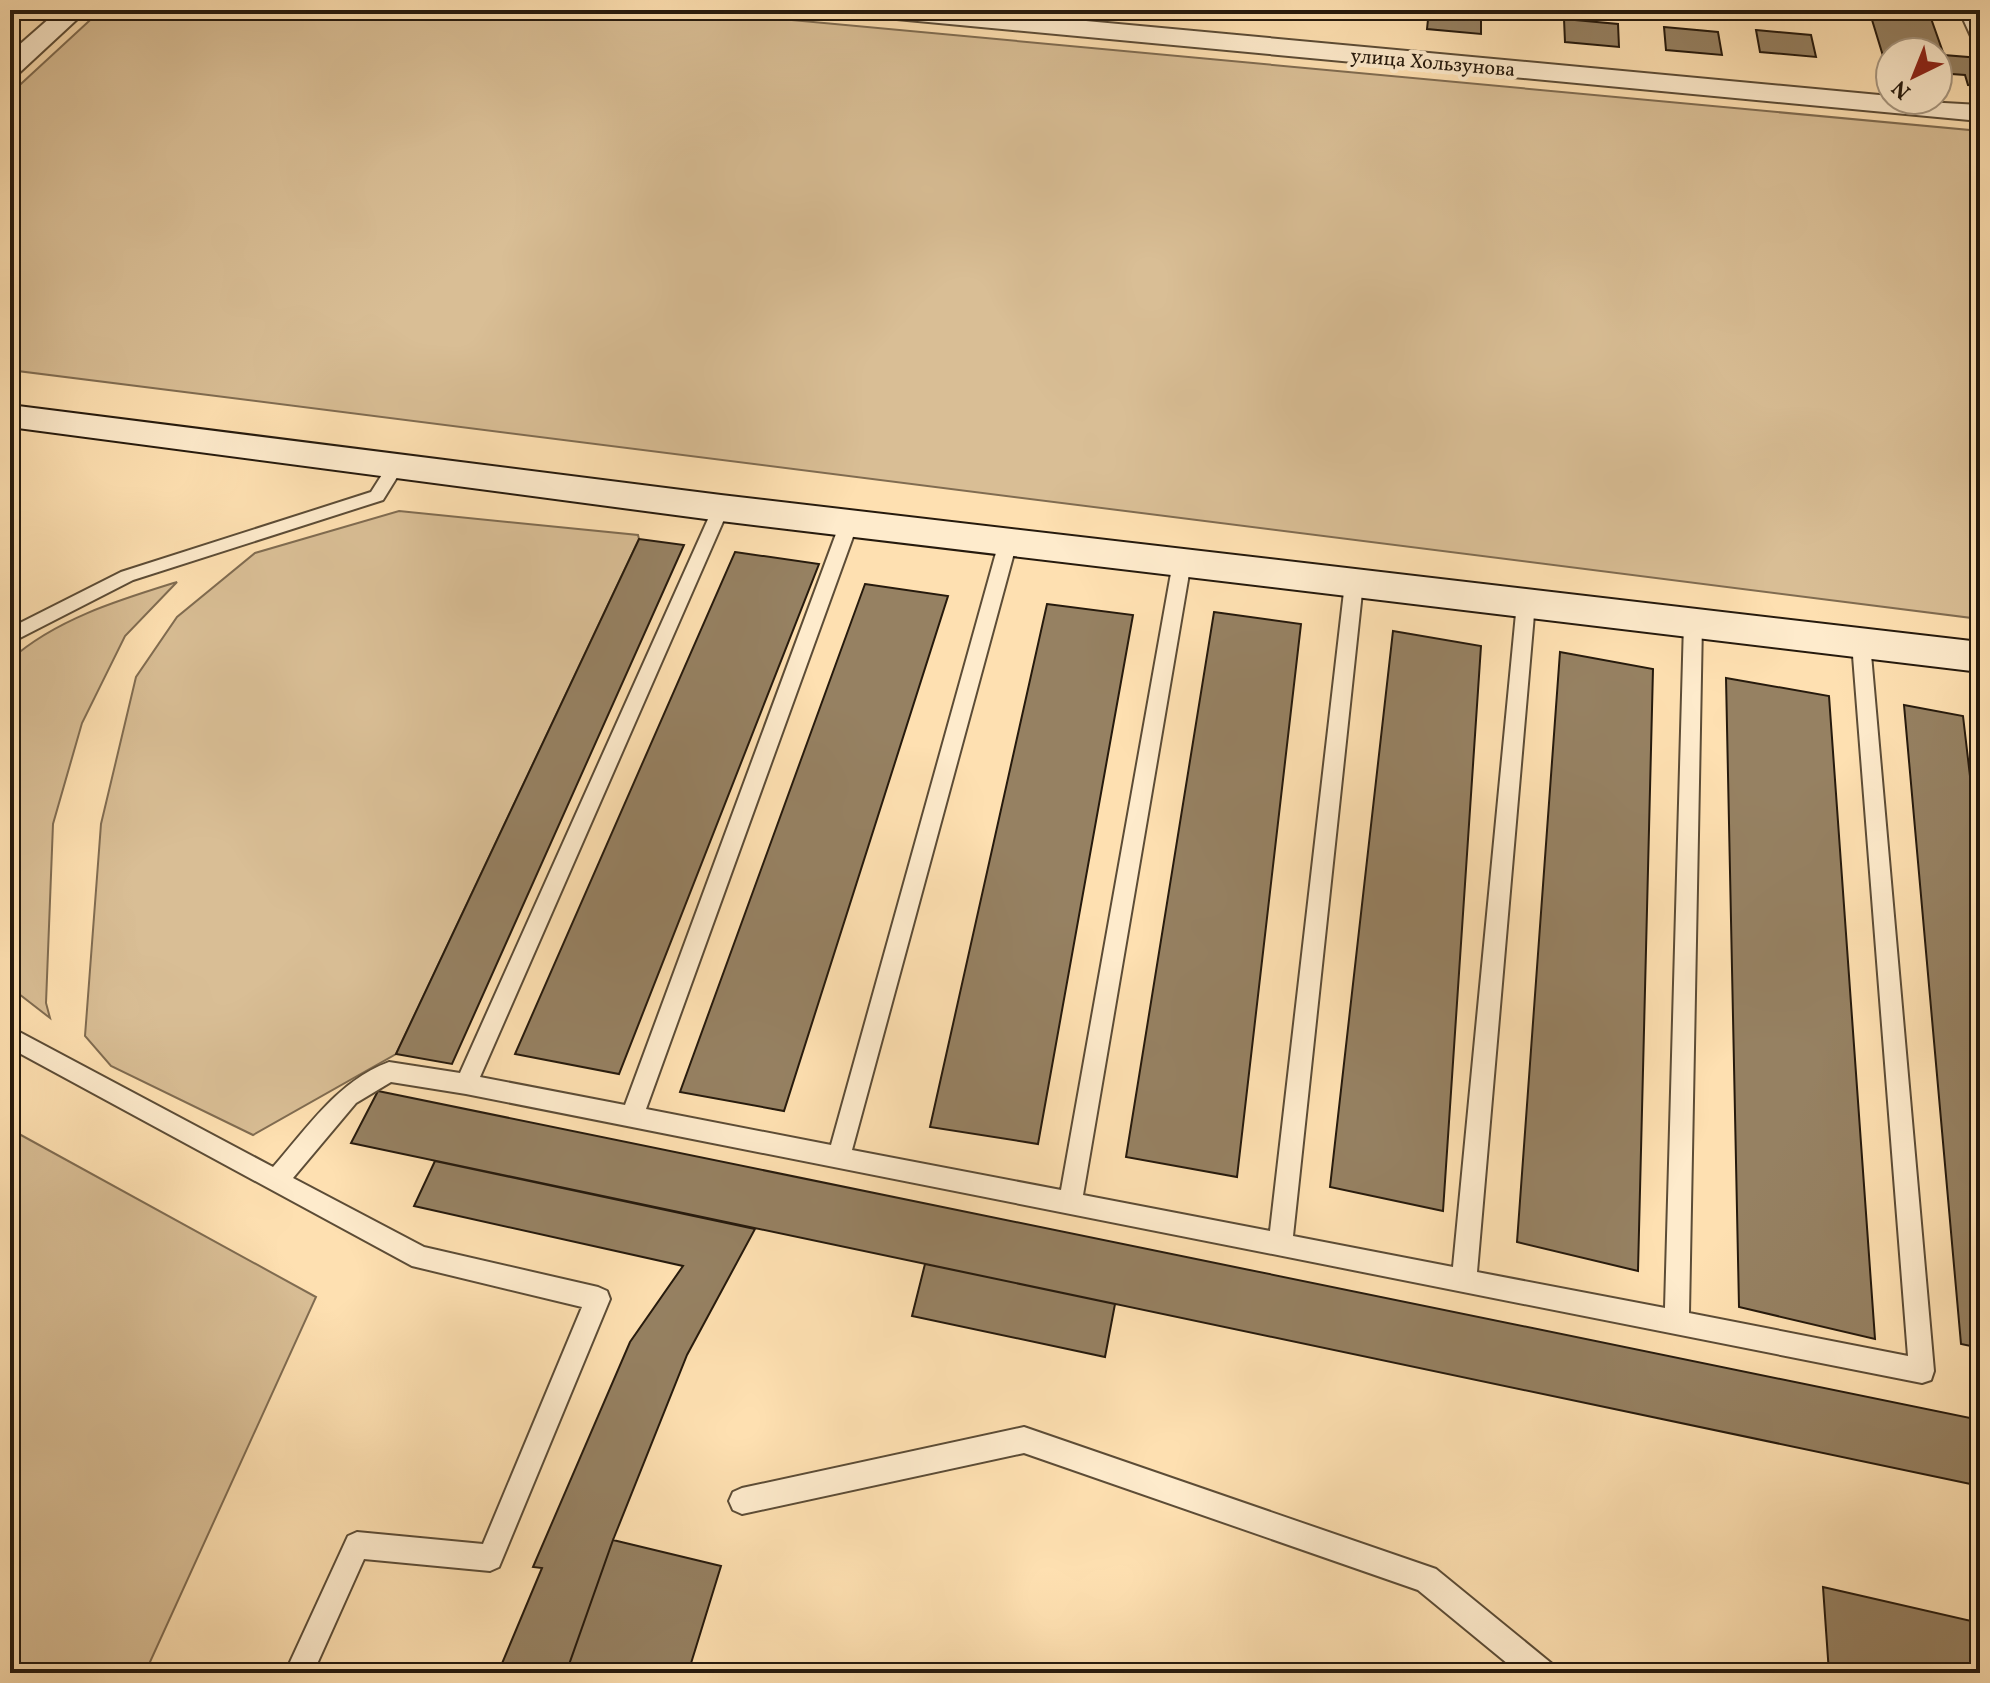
<svg xmlns="http://www.w3.org/2000/svg" width="1990" height="1683" font-family="Vollkorn,serif">
  <style>
    .green { fill: #d9be95; stroke: #806c51; stroke-width: 2 }
    .building { fill: #968162; stroke: #261a0d; stroke-width: 2 }
    .lines { fill: none; stroke-linecap: round; stroke-linejoin: round }
    .lane-casing { stroke: #5c4c36; stroke-width: 4 }
    .street-casing { stroke: #5c4c36; stroke-width: 4 }
    .secondary-casing { stroke: #261a0d; stroke-width: 4 }
    .lane { fill: #feebcc; fill-rule: evenodd }
    .street { fill: #feebcc; fill-rule: evenodd }
    .secondary { fill: #feebcc; fill-rule: evenodd }
    .labels { text-anchor: middle; stroke-width: 8; stroke-linejoin: round; paint-order: stroke }
    .far-street-label { font-size: 20px; fill: #261a0d; stroke: #feebcc }
  </style>
  <rect width="100%" height="100%" fill="#fee0b1"/>
  <filter id="stains"><feTurbulence type="fractalNoise" baseFrequency=".0025" numOctaves="4"/><feColorMatrix values="0 0 0 0 .2 0 0 0 0 .09 0 0 0 0 .02 0 0 0 .5 -.17"/></filter>
  <radialGradient id="worn" r=".72"><stop offset=".6" stop-color="#630" stop-opacity="0"/><stop offset="1" stop-color="#630" stop-opacity=".3"/></radialGradient>
  <path class="green" d="M101,10h584l1295,121v488l-1970,-249v-276z
    M399,511l239,24 1,4 -243,515 -143,81 -142,-69 -26,-30 16,-212 35,-147 41,-60 78,-64z
    M177,582l-52,54 -43,87 -29,101 -7,179 4,15 -40,-31v-327c46,-41 109,-60 167,-78z
    M10,1129l306,168 -171,376h-135z"/>
  <path class="building" d="M1204,10h53l-2,8z
    M1429,10l52,2v22l-54,-5z
    M1869,10h59l16,45 36,3v28l-12,-1 -3,-10 -27,-2v-21h-48v17h-3z
    M1564,19l54,5 1,23 -54,-5z
    M1664,27l54,5 4,23 -56,-5z
    M1756,30l55,5 5,22 -56,-5z
    M639,539l45,6 -232,519 -56,-10z
    M735,552l84,12 -200,510 -104,-20z
    M865,584l83,12 -164,515 -104,-19z
    M1047,604l86,11 -95,529 -108,-17z
    M1214,612l87,12 -64,553 -111,-20z
    M1393,631l88,15 -38,565 -113,-24z
    M1560,652l93,17 -15,602 -121,-29z
    M1726,678l103,18 46,643 -136,-32z
    M1904,705l59,11 17,146v486l-19,-4z
    M378,1091l1602,329v66l-1629,-343z
    M435,1161l320,68 -68,126 -74,185 -47,133h-68l44,-105 -9,-1 97,-225 53,-76 -269,-60z
    M925,1264l190,40 -10,53 -193,-41z
    M613,1540l108,26 -33,107h-122z
    M1823,1587l157,36v50h-151z"/>
  <g class="lines">
    <g class="lane-casing">
      <path id="lane" d="M1959,10h12l9,19v18l-6,-4z
        M396,461l8,5 -21,34 -250,80 -123,63v-15l111,-56 250,-80 19,-30z
        M721,502l8,6 -249,569 145,28 215,-582 9,-6 9,6 -212,586 185,36 168,-603 9,-6 9,6 -165,608 209,40 112,-628 9,-6 9,6 -108,633 187,36 75,-648 9,-6 9,6 -70,653 160,31 64,-664 9,-6 9,6 -58,669 188,36 19,-685 9,-6 9,6 -13,690 219,43 -56,-713 9,-7 9,7 64,728 -3,9 -9,3 -1456,-289 -75,-12 -35,21 -63,75 131,69 174,40 9,4 3,8 -111,268 -9,4 -126,-12 -51,114h-28l63,-137 9,-4 126,12 99,-237 -170,-41 -402,-218v-21l263,140c35,-40 65,-86 116,-105l71,11 253,-565z
        M1024,1427l412,142 115,94 4,10h-36l-101,-83 -394,-137 -282,61 -9,-4 -4,-9 4,-9 9,-4z"/>
    </g>
    <g class="street-casing">
      <path id="street" d="M59,10h28l-68,63 -9,2v-22z
        M873,10h95l922,86v4l90,5v16l-1094,-103z"/>
    </g>
    <g class="secondary-casing">
      <path id="secondary" d="M10,405l711,90 1259,147v30l-1259,-151 -711,-94z"/>
    </g>
    <use href="#lane" class="lane"/>
    <use href="#street" class="street"/>
    <use href="#secondary" class="secondary"/>
  </g>
  <g class="labels">
    <g class="far-street-label">
      <text transform="translate(1433 62) rotate(5)" y="7">улица Хользунова</text>
    </g>
  </g>
  <rect width="1990" height="1683" fill="none" stroke="#fee0b1" stroke-width="40"/>
  <rect x="12" y="12" width="1966" height="1659" fill="none" stroke="#261a0d" stroke-width="4"/>
  <rect x="20" y="20" width="1950" height="1643" fill="none" stroke="#261a0d" stroke-width="2"/>
  <g transform="translate(1914 76) rotate(223)"><circle r="38" fill="#feebcc" stroke="#a89780" stroke-width="2"/>
  <path d="M0-6L14 30L0 20L-14 30Z" fill="#8f2418"/>
  <text y="-12" font-size="22" font-weight="bold" text-anchor="middle" fill="#261a0d">N</text>
  </g>
  <rect width="100%" height="100%" filter="url(#stains)"/>
  <rect width="100%" height="100%" fill="url(#worn)"/>
</svg>
